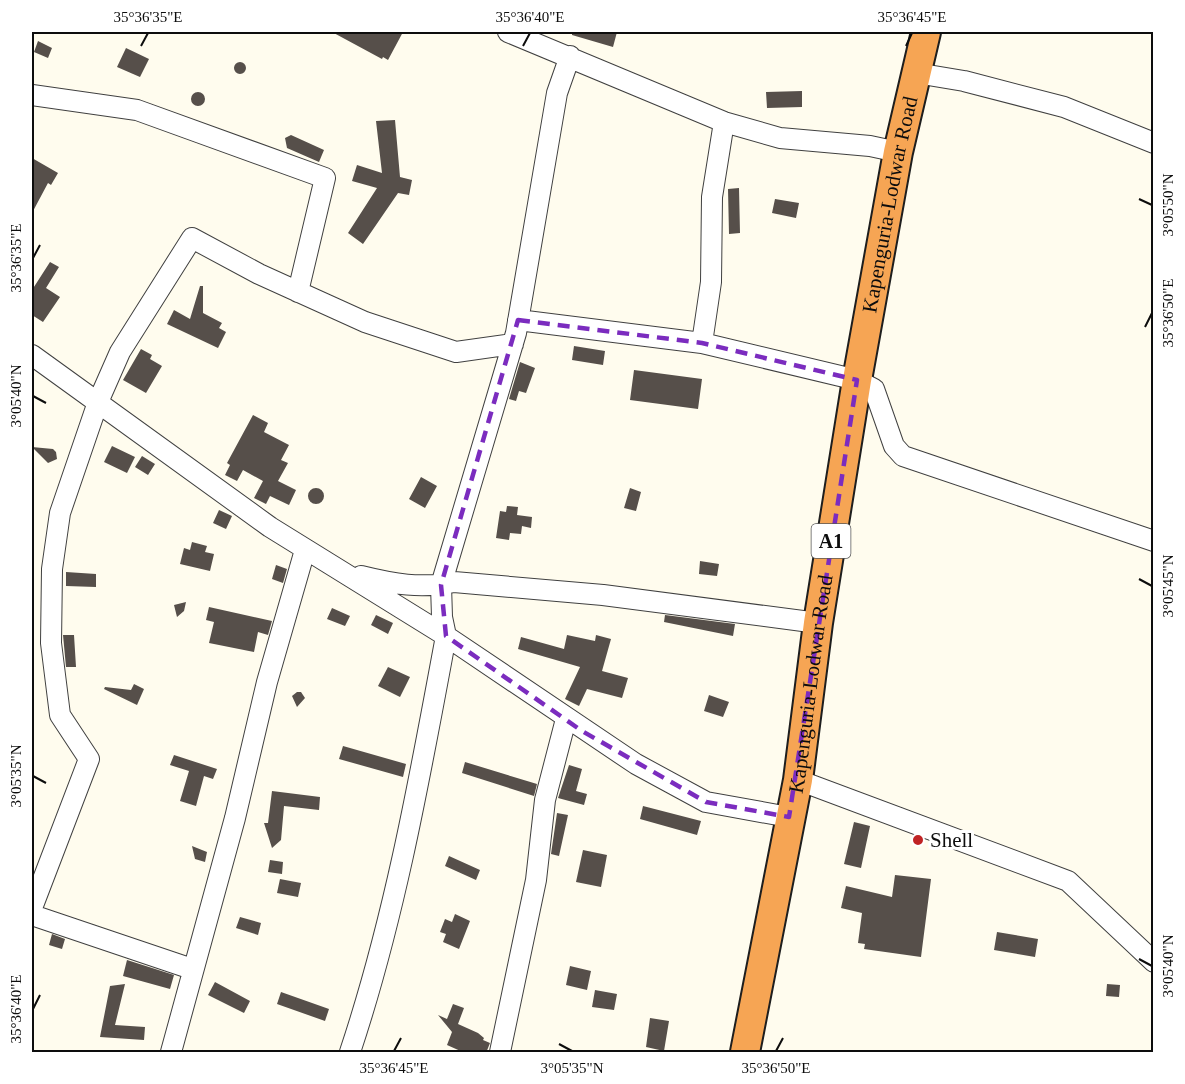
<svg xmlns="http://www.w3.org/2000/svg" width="1185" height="1084" font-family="'Times New Roman',serif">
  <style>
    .building { fill: #564f4a }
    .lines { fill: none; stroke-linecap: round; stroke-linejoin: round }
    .minor-casing { stroke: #404040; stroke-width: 22 }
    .highway-casing { stroke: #1e1e1e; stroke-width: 32 }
    .minor { stroke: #fff; stroke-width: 20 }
    .highway { stroke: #f6a554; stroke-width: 28 }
    .marked { fill: none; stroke: #7b2cbf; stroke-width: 4.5; stroke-dasharray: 12 8; stroke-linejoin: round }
    .ticks { fill: none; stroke: #0d0d0d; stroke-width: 2 }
    .poi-dot { fill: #c02324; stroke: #fff; stroke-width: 2 }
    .labels { text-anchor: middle; stroke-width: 6; stroke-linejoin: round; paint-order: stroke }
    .shield { fill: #fff; stroke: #565656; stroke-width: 1.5 }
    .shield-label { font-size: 20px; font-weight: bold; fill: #0d0d0d }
    .street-label { font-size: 21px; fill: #0d0d0d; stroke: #fff }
    .poi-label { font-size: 21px; fill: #0d0d0d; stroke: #fff; text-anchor: start }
    .neatline { fill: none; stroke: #0d0d0d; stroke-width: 2 }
    .ticks-label { font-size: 15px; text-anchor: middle; fill: #0d0d0d }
  </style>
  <rect width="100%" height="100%" fill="#fffcee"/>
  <path class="building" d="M332,32h71l-15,28 -5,-3 -1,2z
    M572,32h45l-4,15 -41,-12z
    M38,41l14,7 -4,10 -14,-6z
    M126,48l23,11 -9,18 -23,-10z
    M234 68a6 6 0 1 1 12 0a6 6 0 1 1-12 0Z
    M802,91v16l-35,1 -1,-16z
    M191 99a7 7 0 1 1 14 0a7 7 0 1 1-14 0Z
    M395,120l5,57 12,3 -3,15 -11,-2 -35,51 -15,-11 29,-45 -25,-7 5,-16 25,8 -6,-52z
    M291,135l33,15 -5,12 -32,-14 -2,-10z
    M32,158l26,15 -7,12 -3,-2 -16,30z
    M739,188l1,45 -11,1 -1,-45z
    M775,199l24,4 -3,15 -24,-5z
    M50,262l9,5 -13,21 14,9 -17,25 -11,-7v-25z
    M200,286h3v27l19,10 -3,5 7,4 -8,16 -51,-24 7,-14 16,9z
    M574,346l31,5 -2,14 -31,-5z
    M141,349l11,6 -2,4 12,7 -16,27 -23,-13z
    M520,362l15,6 -9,25 -7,-2 -3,10 -7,-2z
    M634,370l68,9 -4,30 -68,-9z
    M253,415l15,8 -4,9 25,13 -8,15 7,3 -10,18 18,9 -7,15 -19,-9 -4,8 -12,-6 9,-17 -20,-11 -6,11 -12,-6 5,-10 -3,-2z
    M112,446l23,11 -8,16 -23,-11z
    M32,447l21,2 3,3 1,7 -9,4z
    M142,456l13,8 -7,11 -13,-8z
    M421,477l16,9 -12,22 -16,-9z
    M630,488l11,4 -5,19 -12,-3z
    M308 496a8 8 0 1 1 16 0a8 8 0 1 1-16 0Z
    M507,506l11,1 -1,8 15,2 -1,11 -9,-2 -1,8 -11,-1 -1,7 -13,-2 4,-27 6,1z
    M219,510l13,6 -6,13 -13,-6z
    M192,542l15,4 -2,6 9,2 -4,17 -30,-7 4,-16 6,2z
    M700,561l19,3 -2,12 -18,-2z
    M276,565l11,4 -4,14 -11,-4z
    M66,572l30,2v13l-30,-1z
    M186,602l-2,9 -7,6 -3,-12z
    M209,607l63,14 -4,14 -10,-3 -4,20 -45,-9 5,-21 -8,-2z
    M332,608l18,8 -5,10 -18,-7z
    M376,615l17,8 -5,11 -17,-9z
    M665,615l70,9 -2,12 -69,-14z
    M63,635h11l2,32h-10z
    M567,635l28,6 1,-6 15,4 -9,32 26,7 -6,20 -35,-9 -8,17 -14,-7 15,-32 -62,-18 3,-12 43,12z
    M388,667l22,10 -10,20 -22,-11z
    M134,684l10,5 -7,16 -33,-16 1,-2 26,3z
    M297,692h4l4,6 -8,9 -5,-11z
    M709,695l20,7 -6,15 -19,-6z
    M343,746l63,18 -3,13 -64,-18z
    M174,755l43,14 -4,10 -9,-3 -8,30 -16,-5 9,-30 -19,-6z
    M465,762l72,22 -3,12 -72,-23z
    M569,765l13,4 -6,22 11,3 -3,11 -26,-7z
    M272,791l48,6 -1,13 -35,-4 -3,34 -9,8 -8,-25h4z
    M643,806l58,15 -4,14 -57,-16z
    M557,813l11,2 -9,41 -8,-2z
    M854,822l16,4 -9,42 -17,-4z
    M192,846l15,6 -2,10 -10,-3z
    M583,850l24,5 -6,32 -25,-5z
    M449,856l31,14 -4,10 -31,-14z
    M270,860l13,2 -1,12 -14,-2z
    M895,875l36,4 -10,78 -57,-8 1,-5 -7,-1 4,-30 -21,-5 5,-22 46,11z
    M280,879l21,4 -3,14 -21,-4z
    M455,914l15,7 -11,28 -16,-7 3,-8 -6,-2 5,-13 7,3z
    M240,917l21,6 -3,12 -22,-7z
    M997,932l41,7 -3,18 -41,-7z
    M52,934l13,5 -3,10 -13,-4z
    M127,960l47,15 -4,14 -47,-13z
    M570,966l21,5 -4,19 -21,-5z
    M215,982l35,19 -6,12 -36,-18z
    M125,984l-10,41 30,2 -1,13 -44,-3 10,-51z
    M1107,984l13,1 -1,12 -13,-1z
    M595,990l22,4 -3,16 -22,-3z
    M281,992l48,17 -4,12 -48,-17z
    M453,1004l11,4 -6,16 20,9 6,5 -1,2 7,3 -4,10h-21l-18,-8 5,-13 -14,-17 9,4z
    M650,1018l19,3 -5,30 -18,-4z"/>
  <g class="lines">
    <g class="minor-casing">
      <path id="minor" d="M508,32l216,90 56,16 90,8 28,6
        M916,73l48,8 100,26 90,36
        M32,95l105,15 188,68 -27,114
        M518,320l184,23 155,37 17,9 20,57 9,10 251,85
        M702,343l9,-61 1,-85 12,-75
        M32,355l238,172 176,109 190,128 70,38 83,15
        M361,576c32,8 60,13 93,6l149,13 215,28
        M798,780l270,101 86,81
        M32,908l57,-149 -29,-44 -9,-72 1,-74 8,-56 38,-111 22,-50 72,-114 67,36 106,48 91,30 57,-8
        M32,915l160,54
        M171,1052l64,-234 32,-136 38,-132
        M350,1052c45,-135 70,-276 96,-416l-4,-19 -1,-32 75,-252 41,-240 13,-37
        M500,1052l36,-172 9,-80 21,-81"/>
    </g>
    <g class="highway-casing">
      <g id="highway">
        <path id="s1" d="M745,1052l53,-272 20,-157 39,-243 41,-228 28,-120"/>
      </g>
    </g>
    <use href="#minor" class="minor"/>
    <use href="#highway" class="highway"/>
  </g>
  <path class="marked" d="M518,320l184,23 155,37 -68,437 -83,-15 -124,-71 -136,-95 -5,-51z"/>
  <path class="ticks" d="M141,46l7,-13M523,46l7,-13M906,46l6,-13M1139,199l13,6M33,258l7,-13M1145,327l7,-14M33,396l13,7M1139,579l13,7M33,776l13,7M1139,959l13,7M33,1009l7,-14M559,1044l13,7M394,1051l7,-13M776,1051l7,-13"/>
  <circle class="poi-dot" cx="918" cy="840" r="6"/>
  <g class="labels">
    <rect class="shield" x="811.5" y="524" width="39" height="34" rx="4.5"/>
    <g class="shield-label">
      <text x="831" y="548">A1</text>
    </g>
    <g class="street-label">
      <text dy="7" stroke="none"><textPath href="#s1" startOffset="860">Kapenguria-Lodwar Road</textPath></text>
      <text dy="7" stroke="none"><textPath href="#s1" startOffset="374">Kapenguria-Lodwar Road</textPath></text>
    </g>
    <g class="poi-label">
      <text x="930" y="847">Shell</text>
    </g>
  </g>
  <rect width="1185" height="1084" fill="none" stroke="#ffffff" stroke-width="66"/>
  <rect x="33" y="33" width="1119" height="1018" class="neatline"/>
  <g class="ticks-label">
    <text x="148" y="22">35°36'35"E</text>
    <text x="530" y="22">35°36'40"E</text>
    <text x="912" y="22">35°36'45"E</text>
    <text transform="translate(1168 205) rotate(-90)" y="5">3°05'50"N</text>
    <text transform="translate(16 258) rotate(-90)" y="5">35°36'35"E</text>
    <text transform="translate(1168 313) rotate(-90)" y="5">35°36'50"E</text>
    <text transform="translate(16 396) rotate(-90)" y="5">3°05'40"N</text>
    <text transform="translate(1168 586) rotate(-90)" y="5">3°05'45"N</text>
    <text transform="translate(16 776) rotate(-90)" y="5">3°05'35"N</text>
    <text transform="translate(1168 966) rotate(-90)" y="5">3°05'40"N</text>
    <text transform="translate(16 1009) rotate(-90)" y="5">35°36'40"E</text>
    <text x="394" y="1073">35°36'45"E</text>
    <text x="572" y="1073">3°05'35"N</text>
    <text x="776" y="1073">35°36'50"E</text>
  </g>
</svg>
